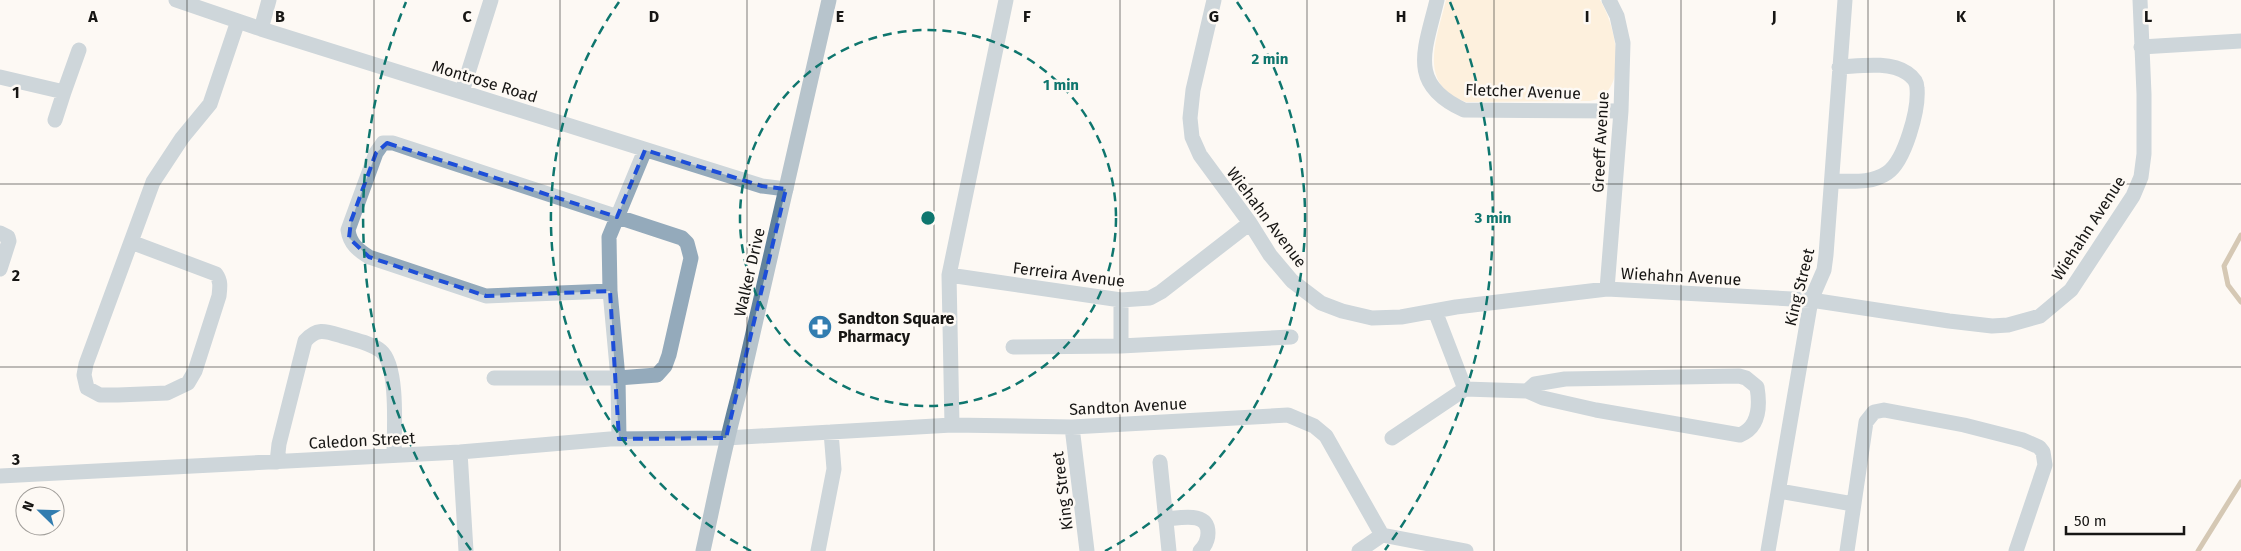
<svg xmlns="http://www.w3.org/2000/svg" width="2241" height="551" font-family="'Fira Sans',sans-serif">
  <style>
    .green { fill: #fde5c0 }
    .lines { fill: none; stroke-linecap: round; stroke-linejoin: round }
    .stream { stroke: #a48c67; stroke-width: 5 }
    .street { stroke: #94aabb; stroke-width: 15 }
    .secondary { stroke: #62839c; stroke-width: 15 }
    .marked { fill: none; stroke: #1d4ed8; stroke-width: 4; stroke-dasharray: 10 6; stroke-linejoin: round }
    .grid { fill: none; stroke: #171614; stroke-width: 1; stroke-opacity: 0.55 }
    .ring { fill: none; stroke: #0f766e; stroke-width: 2.5; stroke-dasharray: 9 6 }
    .labels { text-anchor: middle; stroke-width: 5; stroke-linejoin: round; paint-order: stroke }
    .street-label { font-size: 16px; fill: #171614; stroke: #fdf9f4 }
    .poi-label { font-size: 16px; font-weight: bold; fill: #171614; stroke: #fdf9f4; text-anchor: start }
    .grid-label { font-size: 16px; text-anchor: middle; font-weight: bold; fill: #171614; stroke: #fdf9f4; stroke-width: 5; stroke-linejoin: round; paint-order: stroke }
    .centre { fill: #0f766e; stroke: #fdf9f4; stroke-width: 2.5 }
    .ring-label { font-size: 15px; text-anchor: middle; font-weight: bold; fill: #0f766e; stroke: #fdf9f4; stroke-width: 5; stroke-linejoin: round; paint-order: stroke }
  </style>
  <rect width="100%" height="100%" fill="#fdf9f4"/>
  <path class="green" d="M1446,0h154c16,25 31,94 -10,101l-124,1c-50,-17 -29,-64 -20,-102z"/>
  <g class="lines">
    <path class="stream" d="M2241,235l-17,31 4,19 13,17
      M2198,551l43,-69"/>
    <path class="street" d="M176,0l85,29 501,157 24,3
      M1214,0l-21,90 -3,28 2,19 8,18 50,68 20,32 22,26 29,22 21,8 30,7 29,-1 55,-10 151,-18 204,11 138,21 43,5 16,-1 32,-9 31,-26 62,-94 8,-19 3,-23v-60l-4,-94
      M1437,0c-12,50 -30,84 27,110l157,1
      M261,29l8,-29
      M2141,47l100,-6
      M0,77l64,15 15,-42
      M462,92l29,-92
      M55,120l9,-28
      M1832,181c19,0 39,3 55,-8 18,-12 32,-64 30,-85 0,-6 -4,-11 -10,-15 -18,-12 -47,-7 -68,-6
      M0,233l8,4 1,4 -9,28
      M131,242l85,32c5,7 4,13 3,22l-24,75 -7,12 -21,10 -49,2h-18l-13,-7 -3,-13 2,-11 67,-182 29,-44 28,-34 28,-83
      M949,275l172,25 29,-2 11,-6 89,-69
      M1607,289l14,-178 2,-68 -6,-27 -8,-16
      M1121,300v46
      M1013,347l108,-1 170,-9
      M494,378h124l39,-3 8,-9 4,-11 22,-97 -4,-15 -5,-5 -259,-85 -30,-10h-10l-7,10 -28,77c2,14 10,20 21,27l117,39 124,-5
      M1465,389l62,2 16,7 53,12 144,25c20,-8 20,-30 17,-48l-11,-9 -7,-2 -174,3 -30,5 -8,7
      M952,425l-3,-150 57,-275
      M1072,427l15,124
      M1392,438l73,-49 -30,-78
      M619,439l-1,-61 -8,-87 -1,-54 36,-87
      M460,452l6,99
      M277,462l2,-18 26,-103c12,-14 21,-10 37,-5 13,4 29,7 39,15 18,15 13,82 13,104
      M1160,462l9,89
      M0,476l460,-24 150,-13 116,-1 226,-13 120,2 216,-12 26,11 12,10 56,99 84,16
      M1779,491l74,13
      M1165,519c16,-1 43,-8 43,14 0,8 -3,13 -8,18
      M818,551l16,-82 -3,-37
      M1359,551l23,-16
      M1768,551l43,-251 13,-30 2,-15 19,-255
      M1847,551l19,-129 8,-10 10,-2 80,15 59,15 16,7 4,5 2,13 -29,86"/>
    <path class="secondary" d="M703,551c12,-54 22,-108 37,-161l89,-390"/>
  </g>
  <path d="M0 0H2241V551H0ZM387,143l230,74 28,-67 117,36 24,3 -60,249 -107,1 -9,-148 -124,5 -117,-39 -20,-19 2,-17 25,-68z" fill="#fdf9f4" fill-opacity=".55" fill-rule="evenodd"/>
  <path class="marked" d="M387,143l230,74 28,-67 117,36 24,3 -60,249 -107,1 -9,-148 -124,5 -117,-39 -20,-19 2,-17 25,-68z"/>
  <path class="grid" d="M187,0v551M374,0v551M560,0v551M747,0v551M934,0v551M1120,0v551M1307,0v551M1494,0v551M1681,0v551M1868,0v551M2054,0v551M0,184h2241M0,367h2241"/>
  <g class="ring">
    <circle cx="928" cy="218" r="188"/>
    <path d="M751 551A377 377 0 0 1 619 2M1237 2A377 377 0 0 1 1105 551"/>
    <path d="M471 550A565 565 0 0 1 406 2M1450 2A565 565 0 0 1 1385 550"/>
  </g>
  <defs>
    <g id="pharmacy-disc" transform="scale(1.25)"><circle r="9.5" fill="#327db0" stroke="#fdf9f4"/><path d="M-2-6h4v4h4v4h-4v4h-4v-4h-4v-4h4Z" fill="#fff"/></g>
  </defs>
  <g fill-rule="evenodd">
    <use href="#pharmacy-disc" x="820" y="327"/>
  </g>
  <g class="labels">
    <g class="street-label">
      <text transform="translate(485 81) rotate(17)" y="6">Montrose Road</text>
      <text transform="translate(1523 91) rotate(2)" y="6">Fletcher Avenue</text>
      <text transform="translate(1600 142) rotate(-87)" y="6">Greeff Avenue</text>
      <text transform="translate(1267 217) rotate(53)" y="6">Wiehahn Avenue</text>
      <text transform="translate(2088 228) rotate(-57)" y="6">Wiehahn Avenue</text>
      <text transform="translate(749 272) rotate(-77)" y="6">Walker Drive</text>
      <text transform="translate(1069 274) rotate(7)" y="6">Ferreira Avenue</text>
      <text transform="translate(1681 276) rotate(3)" y="6">Wiehahn Avenue</text>
      <text transform="translate(1799 287) rotate(-76)" y="6">King Street</text>
      <text transform="translate(1128 406) rotate(-3)" y="6">Sandton Avenue</text>
      <text transform="translate(362 440) rotate(-3)" y="6">Caledon Street</text>
      <text transform="translate(1062 491) rotate(-97)" y="6">King Street</text>
    </g>
    <g class="poi-label">
      <text x="838" y="324">Sandton Square<tspan x="838" dy="18">Pharmacy</tspan></text>
    </g>
  </g>
  <g class="grid-label">
    <text x="93" y="22">A</text>
    <text x="280" y="22">B</text>
    <text x="467" y="22">C</text>
    <text x="654" y="22">D</text>
    <text x="840" y="22">E</text>
    <text x="1027" y="22">F</text>
    <text x="1214" y="22">G</text>
    <text x="1401" y="22">H</text>
    <text x="1587" y="22">I</text>
    <text x="1774" y="22">J</text>
    <text x="1961" y="22">K</text>
    <text x="2148" y="22">L</text>
    <text x="16" y="98">1</text>
    <text x="16" y="281">2</text>
    <text x="16" y="465">3</text>
  </g>
  <circle cx="928" cy="218" r="8" class="centre"/>
  <g class="ring-label">
    <text x="1270" y="64">2 min</text>
    <text x="1061" y="90">1 min</text>
    <text x="1493" y="223">3 min</text>
  </g>
  <g transform="translate(40 511) rotate(293)"><circle r="24" fill="#fdf9f4" stroke="#a19e9a"/>
  <path d="M0-4L9 19L0 12L-9 19Z" fill="#327db0"/>
  <text y="-8" font-size="14" font-weight="bold" text-anchor="middle" fill="#171614">N</text>
  </g>
  <path d="M2066 526v8h118v-8" fill="none" stroke="#171614" stroke-width="2.5"/>
  <text x="2074" y="526" font-size="15" fill="#171614" stroke="#fdf9f4" stroke-width="4" paint-order="stroke">50 m</text>
</svg>
